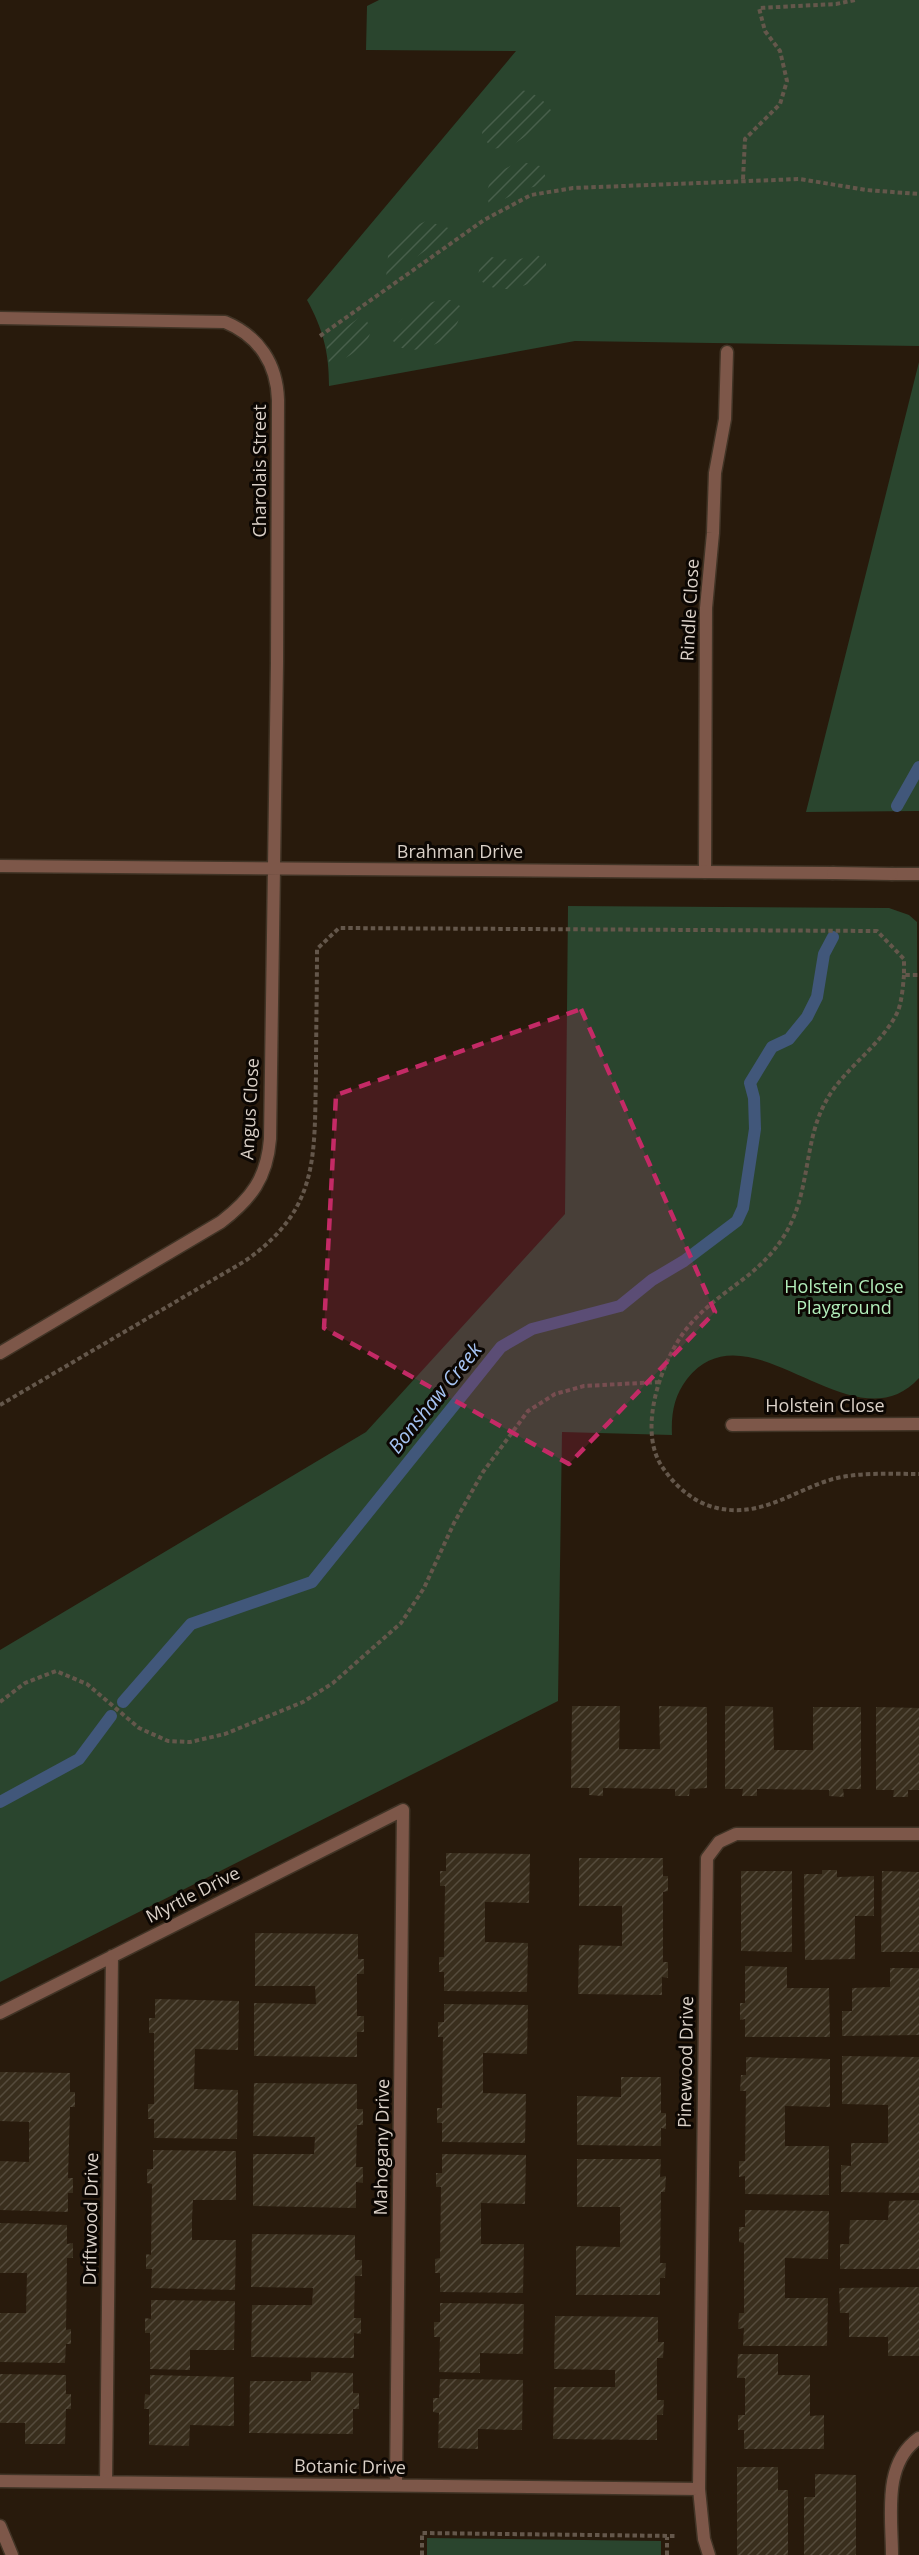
<svg xmlns="http://www.w3.org/2000/svg" width="919" height="2555" font-family="'Open Sans',sans-serif">
  <style>
    .green { fill: #2a452e }
    .garden { fill: url(#garden-furrows) }
    .lines { fill: none; stroke-linecap: round; stroke-linejoin: round }
    .stream { stroke: #41577a; stroke-width: 12 }
    .building { fill: url(#building-hatch) }
    .service-casing { stroke: #413426; stroke-width: 15 }
    .minor-casing { stroke: #413426; stroke-width: 15 }
    .tertiary-casing { stroke: #413426; stroke-width: 15 }
    .path { stroke: #64574b; stroke-width: 4; stroke-dasharray: 4.5 3; stroke-linecap: butt }
    .service { stroke: #7d5749; stroke-width: 12 }
    .minor { stroke: #7d5749; stroke-width: 12 }
    .tertiary { stroke: #7d5749; stroke-width: 12 }
    .marked { fill: #c42a66; fill-opacity: 0.2; stroke: #c42a66; stroke-width: 4.5; stroke-dasharray: 12 8; stroke-linejoin: round }
    .labels { text-anchor: middle; stroke-width: 6; stroke-linejoin: round; paint-order: stroke }
    .street-label { font-size: 18px; fill: #dbd1c8; stroke: #0c0703 }
    .park-label { font-size: 18px; fill: #b2eeba; stroke: #0c0703 }
    .water-label { font-size: 20px; font-style: italic; fill: #a6c4f4; stroke: #0c0703 }
  </style>
  <defs>
    <pattern id="garden-furrows" width="10" height="10" patternUnits="userSpaceOnUse" patternTransform="scale(1.5)"><rect width="10" height="10" fill="#2a452e"/><path d="M-1 1l2-2M0 10L10 0M9 11l2-2" fill="none" stroke="#485f4b"/></pattern>
    <pattern id="building-hatch" width="6" height="6" patternUnits="userSpaceOnUse" patternTransform="scale(1.5)"><rect width="6" height="6" fill="#392e1d"/><path d="M-1 1l2-2M0 6l6-6M5 7l2-2" fill="none" stroke="#554b3c"/></pattern>
  </defs>
  <rect width="100%" height="100%" fill="#281a0c"/>
  <path class="green" d="M379,0h540v346l-344,-5 -246,45c0,-34 -6,-57 -22,-86l209,-249 -150,-1 1,-44z
    M919,362v449l-113,1z
    M568,906l321,2 20,7 8,7 2,456c-66,73 -170,-78 -232,1 -13,17 -16,35 -15,56l-110,-3 -4,269 -558,281v-332l366,-218 199,-218z
    M427,2538l234,3v14h-234z"/>
  <path class="garden" d="M521,90c13,2 25,11 31,22l-1,7 -40,27 -19,3 -10,-14 1,-12 19,-12 10,-16z
    M522,162l18,4 9,17 -24,6 -35,17c-11,-24 12,-39 32,-44z
    M426,221l29,9 -69,48 3,-33 20,-16z
    M536,254l10,7v10c-13,18 -57,27 -68,5l2,-11 11,-8 23,4z
    M439,300h12l9,6c5,40 -64,59 -69,29 8,-19 30,-30 48,-35z
    M364,314c2,6 7,13 6,19 -2,13 -29,30 -41,31l-3,-22z"/>
  <g class="lines">
    <path class="stream" d="M897,806l22,-39
      M123,1702l68,-78 121,-42 189,-235 31,-18 88,-23 32,-26 32,-19 53,-40 6,-13 12,-79 -1,-31 -4,-15 22,-36 17,-8 18,-22 10,-20 7,-43 9,-17
      M0,1802l79,-43 32,-43"/>
  </g>
  <path class="building" d="M572,1706h48l-1,43h41l-1,-43 48,1v81l-17,1 -1,7h-14v-7l-72,-1v8l-14,-1v-7h-18z
    M725,1706l48,1 1,43h39v-43h48v82h-18l1,8 -15,-1v-6l-72,-1v7h-15l1,-7h-18z
    M876,1707l43,1v82h-11v7h-15l1,-7h-18z
    M446,1853l84,1 -1,49 -44,-1v40l43,1 -1,49 -83,-1v-19h-5v-15h5l1,-71h-5v-15h6z
    M579,1858h84v18h5v15l-5,1v70h5v16l-6,-1v18l-84,-1 1,-49 43,1v-40h-43z
    M822,1870h15v7l37,-1v40h-19v43l-50,1 -1,-86h18z
    M741,1871h51v81l-51,-1z
    M882,1871l37,1v80h-38z
    M255,1933l103,1v25h6v15h-7v42h7v16h-7v25l-103,-1v-53l62,1 -1,-18h-60z
    M745,1966l42,1v21h42l1,49h-85v-18l-5,1v-17h5z
    M890,1968h29v67l-77,1v-25h10v-23l38,-1z
    M155,1999l84,2 -1,49 -43,-1 -1,40 44,1 -1,49 -83,-1v-19h-6v-15h6v-71h-5v-15h6z
    M444,2004l84,1 -1,49 -44,-1v40l43,1 -1,49 -83,-1v-19h-5v-15h5l1,-71h-5v-15h6z
    M842,2056l77,1v136l-78,-1v-27l10,1v-23h37v-38l-46,-1z
    M746,2057l84,2v48l-45,-1v40h44v49l-84,-1v-18l-6,1v-16h6l1,-70h-6l1,-16h5z
    M0,2072l70,1v19h5v15h-5l-2,71h5v15h-5v19l-68,-2v-49l29,1v-40l-29,-1z
    M621,2077h40v36h5v16l-5,-1v18l-84,-1v-49l44,1z
    M254,2083l103,1v25h6v16h-6l-1,42h7v16l-7,-1v26l-103,-2v-52h61l1,-17 -62,-1z
    M153,2150l83,1v49h-43l-1,19v21h44l-1,50 -84,-2 1,-19h-6v-15l5,1 1,-71 -5,-1v-14h6z
    M442,2154l84,1 -1,49 -44,-1v41h43l-1,49 -83,-1v-19h-5v-14l5,-1 1,-71h-5v-14h6z
    M577,2159h84l-1,18 6,-1 -1,16h-4l-1,71h6l-1,15h-5v17h-84v-49l44,1v-40h-43z
    M919,2200v69h-79v-25h9l1,-24h38l1,-19z
    M745,2210l84,1 -1,48 -43,-1v40h43l-1,48h-84l1,-18 -6,1 1,-16h5v-70l-5,-1v-15h6z
    M0,2223l67,2v19l6,-1v15h-6l-1,72 5,-1v15h-5l-1,19 -65,-1v-49h26l1,-40h-27z
    M252,2234l103,1v25h7v16h-7l-1,42h7v16l-7,-1v25l-103,-1 1,-52h60l1,-17 -62,-1z
    M919,2287v69h-31v-19h-39v-24h-9l-1,-25z
    M151,2300l84,1 -1,49h-44v20l-40,-1v-36h-5v-15l6,1z
    M440,2303l84,1 -1,50 -43,-1v20l-41,-1 1,-35h-6v-15h6z
    M555,2316l103,1v25h6l-1,16h-6v42h7l-1,15h-6v25l-104,-1 1,-52h61v-17l-61,-1z
    M738,2354h40v21h32v41l14,-1v34h-80v-19h-6v-15h7v-37h-8z
    M311,2372l42,1v20h6v16h-6v25l-104,-1 1,-52h61z
    M0,2374l66,1v19h5v15h-5l-1,35h-40v-21h-25z
    M150,2375l84,2v49l-44,-1 -1,21 -40,-1v-36h-5l1,-15 5,1z
    M440,2379l83,1 -1,50 -44,-1v20l-40,-1 1,-35 -6,-1v-14h6z
    M737,2467h41v23h10v65h-51z
    M815,2474l41,1v80h-52v-58h11z"/>
  <g class="lines">
    <g class="service-casing">
      <path id="service" d="M705,872l1,-264 7,-75 2,-60 10,-54 2,-67
        M0,2013l403,-203 -7,675
        M0,2481l699,8
        M106,2482l6,-526
        M0,2526l12,29
        M709,2555l-5,-16 -5,-50 8,-631 12,-16 17,-8h183
        M892,2555c0,-39 -10,-91 27,-117"/>
    </g>
    <g class="minor-casing">
      <path id="minor" d="M0,318l225,4c34,14 52,42 53,78l-1,263 -7,476c-3,39 -19,60 -49,83l-221,131
        M0,866l833,7
        M892,874h27
        M732,1425l187,-1"/>
    </g>
    <g class="tertiary-casing">
      <path id="tertiary" d="M833,873l59,1"/>
    </g>
    <path class="path" d="M743,179l2,-40 35,-35 7,-23 -7,-30 -15,-20 -6,-23 77,-4 19,-4
      M320,336l164,-116 47,-25 42,-7 227,-9 66,11 53,4
      M904,975c-1,11 -2,25 -6,36 -17,36 -55,57 -73,92 -22,41 -14,90 -41,133 -25,40 -60,52 -89,83 -30,30 -59,106 -34,146 12,19 32,38 56,43 45,10 75,-17 116,-29 27,-7 58,-5 86,-5
      M0,1405l245,-144c75,-52 69,-105 71,-188 0,-41 1,-83 1,-124l22,-21 538,3 27,28v16h15
      M0,1702l25,-19 31,-12 31,13 52,44 29,13 22,1 35,-8 78,-32 30,-19 68,-60 23,-35 30,-65 29,-51 45,-61 27,-17 29,-8 75,-4
      M422,2555v-22l253,3
      M667,2555v-18"/>
    <use href="#service" class="service"/>
    <use href="#minor" class="minor"/>
    <use href="#tertiary" class="tertiary"/>
  </g>
  <path class="marked" d="M581,1009l134,303 -146,152 -245,-136 12,-233z"/>
  <g class="labels">
    <g class="street-label">
      <text transform="translate(260 471) rotate(-90)" y="6">Charolais Street</text>
      <text transform="translate(690 610) rotate(-87)" y="6">Rindle Close</text>
      <text x="460" y="858">Brahman Drive</text>
      <text transform="translate(250 1109) rotate(-87)" y="6">Angus Close</text>
      <text x="825" y="1412">Holstein Close</text>
      <text transform="translate(193 1895) rotate(-27)" y="6">Myrtle Drive</text>
      <text transform="translate(686 2062) rotate(-89)" y="6">Pinewood Drive</text>
      <text transform="translate(382 2147) rotate(-89)" y="6">Mahogany Drive</text>
      <text transform="translate(91 2219) rotate(-89)" y="6">Driftwood Drive</text>
      <text transform="translate(350 2467) rotate(1)" y="6">Botanic Drive</text>
    </g>
    <g class="park-label">
      <text x="844" y="1293">Holstein Close<tspan x="844" dy="21">Playground</tspan></text>
    </g>
    <g class="water-label">
      <text transform="translate(435 1398) rotate(-51)" y="7">Bonshaw Creek</text>
    </g>
  </g>
</svg>
